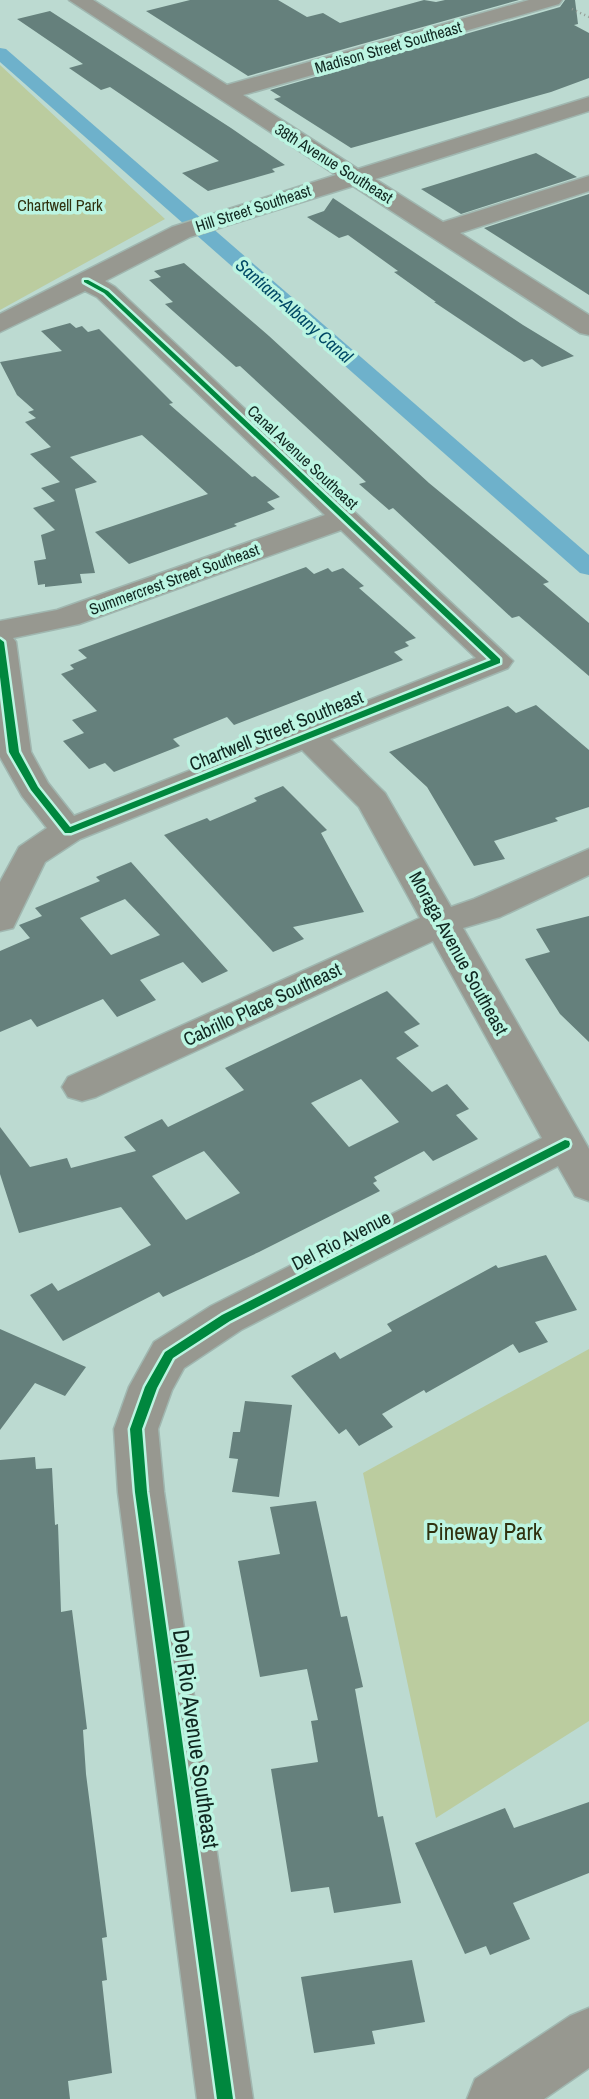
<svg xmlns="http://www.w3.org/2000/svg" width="589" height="2099" font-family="'Archivo Narrow',sans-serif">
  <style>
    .green { fill: #bbcc9f }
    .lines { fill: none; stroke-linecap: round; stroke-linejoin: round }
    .canal { fill: #6eb1cb; fill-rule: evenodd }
    .building { fill: #65807c; fill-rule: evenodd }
    .minor-casing { stroke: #a0b7b0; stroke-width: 3 }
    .path { stroke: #919992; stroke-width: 2.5; stroke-dasharray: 1 3.5; stroke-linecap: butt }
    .minor { fill: #979890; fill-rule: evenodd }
    .cycleway-casing { stroke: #bcf5e2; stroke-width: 5 }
    .cycleway { fill: #00873e; fill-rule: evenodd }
    .labels { text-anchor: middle; stroke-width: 7; stroke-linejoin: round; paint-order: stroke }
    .far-street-label { font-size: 16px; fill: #102720; stroke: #bcf5e2 }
    .far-park-label { font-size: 16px; fill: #2f310f; stroke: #bcf5e2 }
    .far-water-label { font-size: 18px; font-style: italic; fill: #004966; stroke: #bcf5e2 }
    .street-label { font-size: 19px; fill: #102720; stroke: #bcf5e2 }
    .near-park-label { font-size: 23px; fill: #2f310f; stroke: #bcf5e2 }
    .near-street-label { font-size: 23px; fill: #102720; stroke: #bcf5e2 }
  </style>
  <rect width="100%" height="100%" fill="#bcdad1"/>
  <path class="green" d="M0,65l165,154 -165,91z
    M589,1349v372l-153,97 -73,-345z"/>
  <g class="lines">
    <path class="canal" d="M0,48l6,1 583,506v20l-9,-2 -580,-511z"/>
  </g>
  <path class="building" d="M190,0h88l29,17 16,-4 17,10 84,-23 12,2 9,-2h74l-271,76 -102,-65z
    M565,0h10l3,24 -4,1 15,8v45l-38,14 -200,56 -77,-49 7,-2 -11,-7 290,-83z
    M50,11l181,117 54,37 -13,4 3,3 -67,19 -26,-18 37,-12 -109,-74 -9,3 -32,-22 14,-4 -66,-45z
    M536,153l41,24 -116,37 -40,-25z
    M589,194v101l-105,-67z
    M333,198l190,127 51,31 -32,11 -10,-8 -8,3 -90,-60h2l-42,-30 4,-1 -50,-36 -9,3 -32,-21 17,-6z
    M184,263l85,73 160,147 120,99 -6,2 46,39v53l-70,-60 -7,2 -119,-110 -4,2 -30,-26 7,-2 -126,-116 -4,1 -71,-63 8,-2 -24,-22 12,-3 -7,-6z
    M70,323l6,5 6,-2 6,6 11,-3 74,74 -4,1 83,73 3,-1 25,21 -13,5 8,7 -41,15 3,2 -108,38 -34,-32 113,-38 -66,-59 -72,22 27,25 -22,7 20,84 -15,1 2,9 -37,4v-3l-7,1 -4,-24 12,-2 -5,-24 14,-5 -22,-22 22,-7 -14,-13 19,-6 -30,-28 21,-7 -26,-25 11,-4 -8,-6 6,-2 -17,-15 -17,-33 62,-11 -21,-20z
    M306,567l8,7 14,-6 4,4 11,-4 21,18 -5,2 57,50 -11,4 4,4 -15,6 9,8 -169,65 -7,-8 -54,22 7,7 -66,26 -9,-9 -16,6 -26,-28 21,-8 -12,-13 25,-9 -36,-37 13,-5 -4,-4 17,-7 -9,-8z
    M536,705l53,45v57l-34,11 3,3 -64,20 11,18 -31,7 -47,-79 -38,-35 119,-46 8,7z
    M283,786l44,44 -6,3 43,79 -71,15 11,12 -31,13 -109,-117 43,-17 3,3 47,-20 -3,-3z
    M131,862l97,109 -26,12 -19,-21 -43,18 16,20 -39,17 -14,-18 -66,28 -6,-8 -31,13v-81l30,-13 -11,-13 23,-9 -7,-8 65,-27 -4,-4zM125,899l35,36 -49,20 -31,-37z
    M589,916v126l-29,-28 -35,-55 25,-7 -14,-23z
    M387,991l33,33 -16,8 15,14 -23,12 36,34 15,-8 22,25 -13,6 22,24 -45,22 -9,-10 -50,26 3,4 -4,2 7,8 -121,61 -96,45 -4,-5 -96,49 -33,-46 22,-12 6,8 93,-46 -30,-38 -102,26 -19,-59v-47l30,40 37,-9 4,10 65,-17 -12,-14 38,-18 6,8 76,-37 -19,-22zM361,1079l38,43 -50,25 -38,-44zM204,1151l36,42 -54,27 -34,-44z
    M546,1255l31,55 -42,12 13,20 -29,11 -6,-9 -87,49 -2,-3 -42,24 11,13 -34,19 -13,-17 -7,5 -48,-58 44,-24 5,7 52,-28 -5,-7 109,-59 2,3z
    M0,1329l86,38 -21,29 -30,-13 -35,47z
    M245,1401l47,4 -13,92 -47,-5 6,-33 -9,-1 4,-26h7z
    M35,1457l1,12 16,-1 3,57 3,-1 3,88 11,-2 12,94 3,25 -4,1 3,44 21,163 -5,1 5,42 -5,1 10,92 -44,8 2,18h-70v-639z
    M316,1501l25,116 6,-1 16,71 -8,2 23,128 5,-1 18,87 -67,10 -5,-26 -38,5 -20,-123 47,-7 -7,-41 7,-1 -11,-51 -47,8 -22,-116 42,-7 -10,-47z
    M589,1802v71l-76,30 17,36 -40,16 -4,-9 -21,8 -50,-111 90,-35 9,20z
    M412,1960l13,62 -53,9 3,13 -61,9 -13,-76z"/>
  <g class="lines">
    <g class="minor-casing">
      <path id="minor" d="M69,0h24l134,85 302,-85h33l-3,4 -316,91 115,74 231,-72v14l-214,68 68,43 146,-46v15l-129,42 129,82v20l-9,-2 -227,-147 -163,51 -85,44 10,6 398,374 -5,7 -178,71 55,54 66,114 23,-8 115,-50v26l-89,42 -37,11 126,221v52l-14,-5 -17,-30 -317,164 -57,38 -12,22 -14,39 6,63 89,607h-56l-79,-607 -4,-63 15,-42 25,-45 57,-36 331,-168 -109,-197 -337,156 -14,4 -14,-4 -6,-10 6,-10 352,-159 -61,-111 -57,-57 -222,89 -35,23 -32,66 -13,3v-49l19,-35 28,-19 -25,-32 -22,-39v-136l57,-11 268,-95 -228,-218 -12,-6 -85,41v-18l172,-87 164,-52zM341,530l135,128 -402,158 -26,-33 -17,-31 -15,-110 -3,-4 66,-14z
        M589,2008v60l-45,31h-77l8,-20 95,-63z"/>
    </g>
    <path class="path" d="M572,9l17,8"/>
    <use href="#minor" class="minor"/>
    <g class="cycleway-casing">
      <path id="cycleway" d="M84,280h4l20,11 392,368v4l-429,170h-6l-34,-43 -22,-38 -9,-75v-38l4,3 15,110 19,35 32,40 421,-167 -387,-367 -20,-11z
        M565,1140l4,1 1,3 -1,3 -339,174 -57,37 -16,30 -15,41 5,63 86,607h-16l-82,-607 -5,-63 15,-42 20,-35 57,-37z"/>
    </g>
    <use href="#cycleway" class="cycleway"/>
  </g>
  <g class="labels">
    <g class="far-street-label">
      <text transform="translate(388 47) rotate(-16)" y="6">Madison Street Southeast</text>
      <text transform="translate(334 163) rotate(32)" y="6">38th Avenue Southeast</text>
      <text transform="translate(253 208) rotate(-18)" y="6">Hill Street Southeast</text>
      <text transform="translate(303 457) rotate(43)" y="6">Canal Avenue Southeast</text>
      <text transform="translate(174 579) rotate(-20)" y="6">Summercrest Street Southeast</text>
    </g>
    <g class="far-park-label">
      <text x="60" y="211">Chartwell Park</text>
    </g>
    <g class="far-water-label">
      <text transform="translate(294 311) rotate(41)" y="6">Santiam-Albany Canal</text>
    </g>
    <g class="street-label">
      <text transform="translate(276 730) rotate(-22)" y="7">Chartwell Street Southeast</text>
      <text transform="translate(459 953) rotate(61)" y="7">Moraga Avenue Southeast</text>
      <text transform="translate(262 1004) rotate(-25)" y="7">Cabrillo Place Southeast</text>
      <text transform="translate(341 1240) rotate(-27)" y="7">Del Rio Avenue</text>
    </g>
    <g class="near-park-label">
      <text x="484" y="1540">Pineway Park</text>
    </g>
    <g class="near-street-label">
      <text transform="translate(196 1739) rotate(82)" y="8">Del Rio Avenue Southeast</text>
    </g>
  </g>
</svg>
